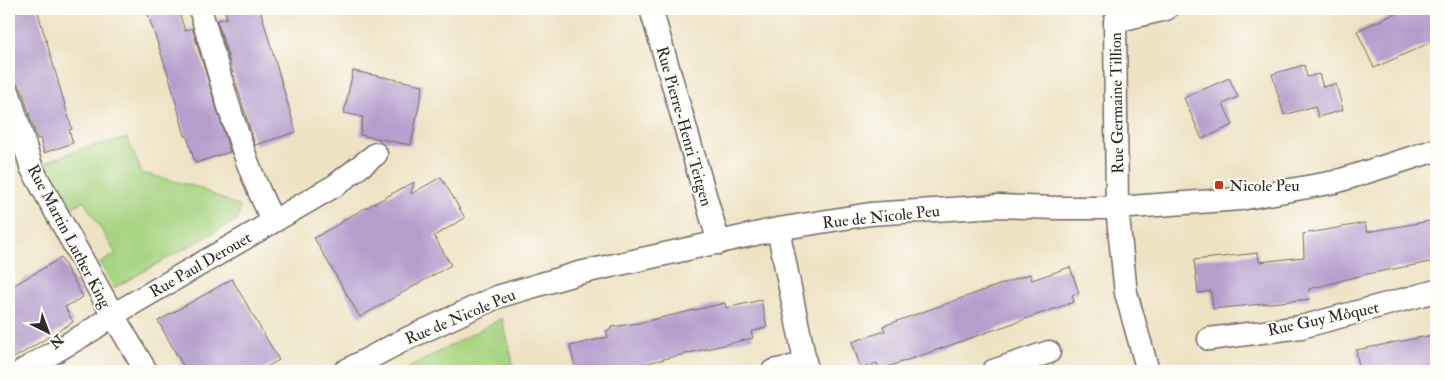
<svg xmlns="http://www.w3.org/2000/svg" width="1445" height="380" font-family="'IM FELL Double Pica',serif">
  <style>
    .green { fill: #a7d481; stroke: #698056 }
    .building { fill: #b59dcc }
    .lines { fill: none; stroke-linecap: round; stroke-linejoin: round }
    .street-casing { stroke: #6f6b60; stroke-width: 25 }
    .street { stroke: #fff; stroke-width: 22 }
    .poi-dot { fill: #c8321e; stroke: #fdfcf7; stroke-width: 2 }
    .labels { text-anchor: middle; stroke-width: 4; stroke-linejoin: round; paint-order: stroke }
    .street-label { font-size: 16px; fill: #2b2b2b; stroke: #fdfcf7 }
    .poi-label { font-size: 16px; fill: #2b2b2b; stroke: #fdfcf7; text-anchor: start }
  </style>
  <rect width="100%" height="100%" fill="#fdfcf7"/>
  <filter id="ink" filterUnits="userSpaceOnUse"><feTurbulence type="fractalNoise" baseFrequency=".02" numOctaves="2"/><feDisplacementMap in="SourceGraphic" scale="10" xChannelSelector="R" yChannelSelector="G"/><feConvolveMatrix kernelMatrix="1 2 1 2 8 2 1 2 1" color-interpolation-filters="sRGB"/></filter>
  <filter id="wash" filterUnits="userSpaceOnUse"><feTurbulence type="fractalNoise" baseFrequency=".0096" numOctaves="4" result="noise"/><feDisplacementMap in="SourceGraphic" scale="20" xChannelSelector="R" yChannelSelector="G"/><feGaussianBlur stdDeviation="1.12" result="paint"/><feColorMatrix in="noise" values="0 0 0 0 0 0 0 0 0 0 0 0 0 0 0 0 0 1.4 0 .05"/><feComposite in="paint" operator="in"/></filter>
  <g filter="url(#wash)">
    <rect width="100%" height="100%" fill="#eee2c3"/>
    <path class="green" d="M127,138l15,35 55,14 43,20 -2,12 -124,69 -14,-25 16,-9 -32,-53 -15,8 -25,-46 37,-14z
      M502,318l13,53h-112z"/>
    <g id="blocks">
      <path class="building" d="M24,9h13l35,120 -3,1 4,13 -29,10 -4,-15 -3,1 -15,-49 -4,-5 -4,-3 -5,-18v-50z
        M146,9h32l7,22 7,-3 38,124 -35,11 -8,-27h-2l-15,-56z
        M224,9h36l36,123 -41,13 -38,-125 10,-2z
        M1433,9l3,31 -62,28 -17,-37 44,-20 1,3z
        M1304,65l3,12 12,-3 4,13 13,-3 7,26 -25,7 -3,-11 -31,9 -12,-41z
        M353,71l70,14 -12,60 -51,-10 3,-18 -19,-4z
        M1229,78l9,19 -15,7 10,21 -31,14 -18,-41z
        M441,177l24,41 -31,18 17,29 -91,52 -46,-79 30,-17 -1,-1 71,-38 -3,12z
        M1436,220v41l-69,13 -58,15 1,10 -97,10 -2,-18 -13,2 -4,-33 64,-7 1,9 45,-5 -1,-23 62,-11 2,9z
        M61,258l22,39 -18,10 8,15 -64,39v-73z
        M1070,267l9,26 -7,2 2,7 -195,68 -2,-7 -16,6 -9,-27 33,-11 -2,-5 147,-52 2,6z
        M232,279l47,81 -20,11h-73l-28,-50z
        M761,300l6,27 -16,5 2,6 -140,33h-37l-6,-25 38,-9 -2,-6 5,-2v-2l27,-4 87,-20 1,5z
        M1433,335v2l3,-1v35h-76l-4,-21z"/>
    </g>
  </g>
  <g filter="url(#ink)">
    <use href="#blocks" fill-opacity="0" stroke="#6f6b60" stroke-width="1"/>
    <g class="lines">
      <g class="street-casing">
        <path id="street" d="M200,9c22,71 39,145 73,212
          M651,9l68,234
          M9,94l23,75 81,146 33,56
          M778,229l29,142
          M1209,339l92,-12 135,-36
          M22,371l70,-41 21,-15 223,-130 40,-31
          M345,371l57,-30 95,-44 82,-24 199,-44 92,-15 128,-8 59,2h60l123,-9 95,-17 101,-32
          M773,371l32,-7
          M993,371l56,-19
          M1148,371l-22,-78 -9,-85 -2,-187 51,-12"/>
      </g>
      <use href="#street" class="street"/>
    </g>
  </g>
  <rect class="poi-dot" x="1214" y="180" width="10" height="10" rx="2.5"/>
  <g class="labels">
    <g class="street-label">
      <text transform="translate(1116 103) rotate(-91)" y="6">Rue Germaine Tillion</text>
      <text transform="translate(685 126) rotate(74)" y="6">Rue Pierre-Henri Teitgen</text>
      <text transform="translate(881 216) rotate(-6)" y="6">Rue de Nicole Peu</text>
      <text transform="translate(70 236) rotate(62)" y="6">Rue Martin Luther King</text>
      <text transform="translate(200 264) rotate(-30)" y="6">Rue Paul Derouet</text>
      <text transform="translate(460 316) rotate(-23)" y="6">Rue de Nicole Peu</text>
      <text transform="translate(1323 318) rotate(-12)" y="6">Rue Guy Môquet</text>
    </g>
    <g class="poi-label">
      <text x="1229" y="191">Nicole Peu</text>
    </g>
  </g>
  <rect width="1445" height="380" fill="none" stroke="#fdfcf7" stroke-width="30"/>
  <g transform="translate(48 332) rotate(138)" stroke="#fdfcf7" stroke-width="4" paint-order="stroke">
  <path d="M0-4L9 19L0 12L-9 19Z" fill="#2b2b2b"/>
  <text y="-8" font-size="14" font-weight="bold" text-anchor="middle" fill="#2b2b2b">N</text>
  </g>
</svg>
